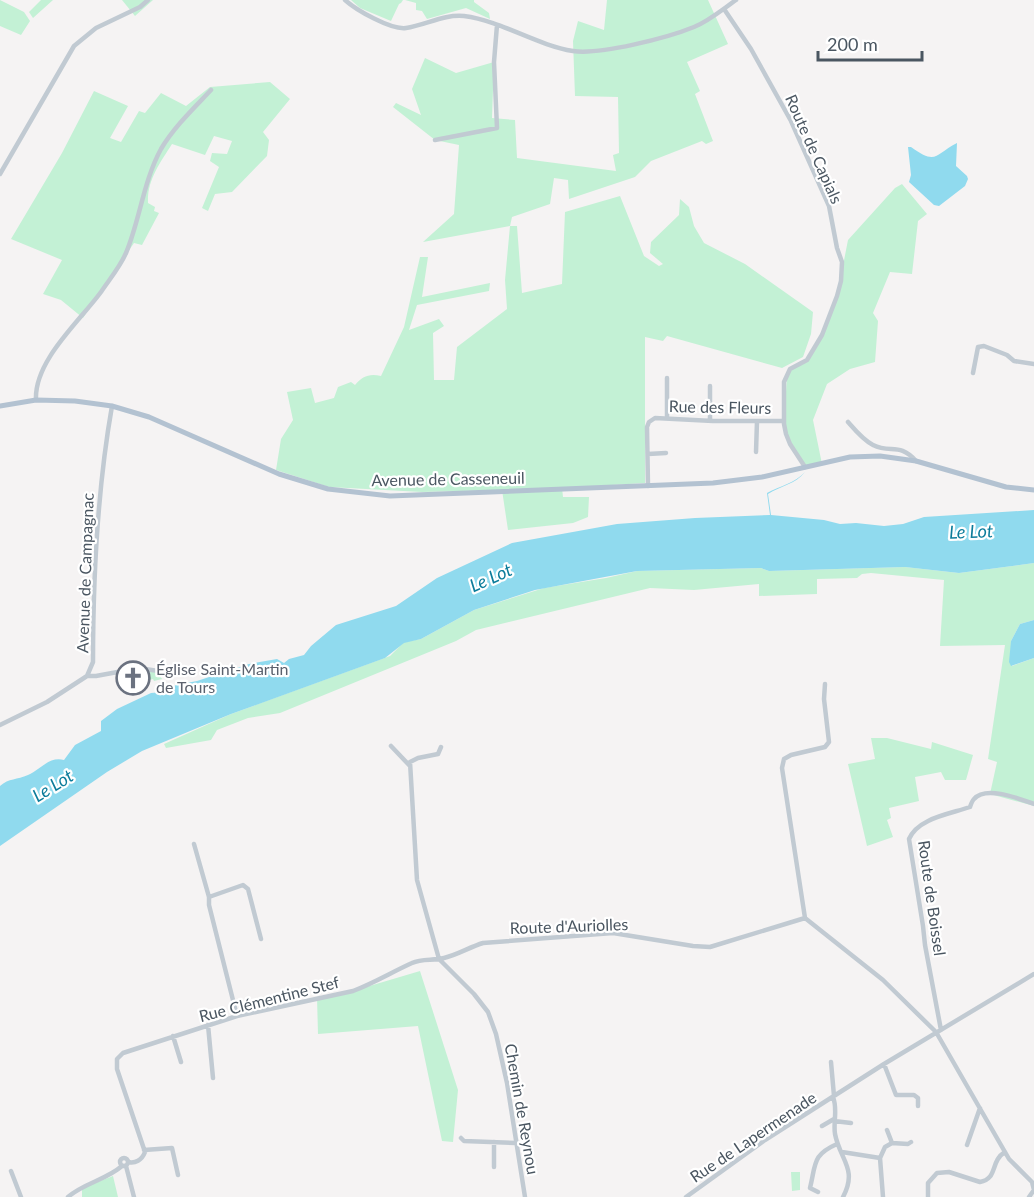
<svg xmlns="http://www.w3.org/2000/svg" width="1034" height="1197" font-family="Lato,sans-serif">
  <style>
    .green { fill: #c3f1d5 }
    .water { fill: #90daee }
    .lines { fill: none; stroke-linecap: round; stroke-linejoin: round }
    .minor { stroke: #c1cad2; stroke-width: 4.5 }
    .major { stroke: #b3c2d1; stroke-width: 5 }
    .labels { text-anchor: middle; stroke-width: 4.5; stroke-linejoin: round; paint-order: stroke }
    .street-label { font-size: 16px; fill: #4a5661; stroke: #fff }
    .worship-label { font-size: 16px; fill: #5b616d; stroke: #fff; text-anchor: start }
    .water-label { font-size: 18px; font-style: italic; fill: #0c7c9b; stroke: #fff }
  </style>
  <rect width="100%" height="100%" fill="#f5f3f3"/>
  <path class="green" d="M0,0l24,12 6,9 -9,14 -21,-9z
    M41,0h12l-20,18 -4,-6z
    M122,0h31l-18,16z
    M351,0h52l-2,3 -2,1 -8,17 -31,-13z
    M405,0h69v2l15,11 1,6 -24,-11 -39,11 -5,-8 -6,-1v-7z
    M607,0h101l20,44 -41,18 13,29 -5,3 18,47 -7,3 -4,-3 -51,20 -16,16 -66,22 -1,-19 -14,-2 -4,26 -38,13 -2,9h7l5,67 40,-9 3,-72 55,-16 24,60 15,10 4,-2 -13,-11 1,-11 28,-27 1,-16 9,8 5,19 10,17 41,21 68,48 -2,22 -8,23 -21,11 -115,-32 -4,5 -18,-4v146l-83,5 1,9h26l-1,20 -15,6 -65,7 -6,-40 -80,2 -93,-5 -53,-17 5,-31 12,-19 -6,-28 24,-4 4,15 19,-5 4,-11 13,-5 4,3c7,-9 15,-12 26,-9l23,-49 16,-70h8l-6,40 68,-14 -1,8 -72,14 -8,25 30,-11 5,7 -11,7 1,47h20l3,-33 50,-38 -2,-29 5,-54 -87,16 31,-28 5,-69 -24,-5 -42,-33 3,-4 25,12 -9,-26 13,-31 31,15 38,-11 -2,56 23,2 2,38 99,13 -3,-16 6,-2 -1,-56 -43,-1 -2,-55 5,-20 26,9z
    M270,82l20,17 -27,33 6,8 -2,16 -35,36 -17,2 -7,17 -6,-3 17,-41 -9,-6 2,-8 15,1 5,-13 -18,-5 -9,19 -33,-11c-12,19 -25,36 -24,59l7,4 -1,4 5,2 -17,32 -8,-2 -51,75 -22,-18 -18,-6 19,-34 -51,-21 51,-86 32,-62 34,15 -18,32 11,4 18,-31 6,2 16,-20 25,13 24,-19z
    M902,184l25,30 -9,7 -6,53 -22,-2 -17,41 5,8 -3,41 -25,7 -23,15 -14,36 9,44 -17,3 -15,-23 -6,-20 3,-49 3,-6 17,-9 15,-25 15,-39 11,-56 47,-52z
    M1034,563v57l-14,4 -9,17 1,25 22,-8v148l-44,-12 7,-32 -9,-3 17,-114 -65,1 4,-66 -73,-7 -9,1 -5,4 -40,1v15l-58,2v-12l-65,6 -44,-2 -174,42 -20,11 -176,72 -32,5 -31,12 -6,10 -45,8 -2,-4 67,-30 159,-58 14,-14 17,-3 53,-29 70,-22 62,-10 31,-7 124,-3 8,3 136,-4 54,6z
    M140,669l18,4 4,6 -8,2 -1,-2 -10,3 -2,-8 -10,3 -2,-6z
    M871,738h16l44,11 1,-7 41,13 -7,25h-21l-4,-8 -26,5 4,24 -30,7 2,10 -4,2 6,17 -26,9 -19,-82 27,-5z
    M420,971l38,119 -5,52 -11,-1 -24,-115 -100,8 -1,-37 39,-7z
    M791,1172h9v18l-8,1z
    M113,1176l5,21h-36v-7l3,-3z"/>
  <path class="water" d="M957,143l-1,23 11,10 1,3 -3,7 -26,20 -5,-1 -25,-23 2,-7 -3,-28h3c26,19 24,7 46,-4z
    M805,472c-9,12 -25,14 -37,22l3,21 53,5 16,4 16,-1 28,3 19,-2 21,-7 110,-7v53l-75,10 -54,-6 -136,4 -8,-3 -124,3 -102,19 -61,20 -53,29 -17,4 -19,15 -154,56 -89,37 -35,21 -107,74v-60c9,-8 17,-6 28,-11 12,-5 21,-19 36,-15l11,-15 26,-14v-10l16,-12 34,-16 13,-1 12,-7 21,-4 52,-17 28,-5 7,4 5,-4 15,-4 7,-9 25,-21 60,-19 41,-28 75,-35 105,-19 78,-6 75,-3 -3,-22c13,-7 28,-10 38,-21z
    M1034,620v38l-23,8 -2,-4 2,-21 9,-17z"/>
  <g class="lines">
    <path class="minor" d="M345,0c11,10 46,30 61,28 20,-3 38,-14 58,-12 38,5 72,29 109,35 27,4 94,-13 121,-24 15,-6 29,-18 42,-27
      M724,9l27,40 40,72 38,85 8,42 5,14 -1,19 -4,15 -15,39 -15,25 -17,9 -6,13v42l2,10 4,10 15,23
      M435,140l62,-12 -3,-66 3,-37
      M0,174l74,-128 22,-18 44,-21 8,-7
      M973,373l5,-26 6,-1 23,9 7,6 20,3
      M667,378v39
      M36,400c-2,-39 43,-78 65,-108 8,-12 19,-25 25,-39 14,-33 17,-71 35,-104 13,-22 33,-41 50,-59
      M710,421v-35
      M848,422c7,8 15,18 25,23 18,9 26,-3 43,16
      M756,452l1,-31
      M648,454l18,-1
      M648,486l-1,-59 2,-5 6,-4 58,3h71
      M87,676h9l43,-8 19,3
      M0,725l47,-23 40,-26 6,-14c0,-86 4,-171 19,-256
      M391,746l19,20
      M441,747l-3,7 -20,4 -8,4 7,118 22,79 35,35 14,18 8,22 11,49 18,114
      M194,844l15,53
      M805,918l78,62 53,52 73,127 23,23 2,8 -5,7
      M805,918l-23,-150 2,-9 7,-4 34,-8 4,-5 -5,-43 1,-15
      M237,1016l-28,-111v-8l34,-12 5,4 13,50
      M208,1025l5,53
      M941,1030l-16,-85 -2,-19 -14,-87c9,-21 41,-25 61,-32 1,-3 2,-6 4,-8 12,-14 46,0 60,5
      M173,1036l8,26
      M831,1062l3,34
      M884,1064l12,31h18l4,3v8
      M833,1097c5,12 0,25 2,37 5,26 23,35 8,63
      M834,1121l17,2
      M822,1126l12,-7
      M887,1130l5,13
      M461,1138l3,3 52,2
      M494,1142v25
      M967,1145l13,-37
      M144,1150l28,-2 6,27
      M842,1152l38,6
      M120 1162a4 4 0 1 1 8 0a4 4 0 1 1-8 0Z
      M128,1162c7,2 14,-2 17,-10l-28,-83v-10l6,-6 114,-37 116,-25c21,-8 39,-19 59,-28 10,-5 21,-2 32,-5 13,-3 26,-11 39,-15l130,-10 80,13 17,1 95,-29
      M126,1166l8,31
      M11,1171l10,26
      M818,1192l-8,-4c6,-24 2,-33 27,-44
      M68,1197c16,-14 38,-17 54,-31
      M686,1197l79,-57 119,-76 150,-90
      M883,1197l-3,-39 5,-11 7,-4 16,1 3,-2
      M928,1197v-14l9,-10 12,-1 31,10c18,-3 10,-21 25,-30"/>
    <path class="major" d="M0,406l36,-6 39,1 37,5 37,11 130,57 49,15 62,7 323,-13 49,-6 88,-20 30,-1 36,5 90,26 28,3"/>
  </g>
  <defs>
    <g id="church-ring" transform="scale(1.725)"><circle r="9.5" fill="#fff" stroke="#6b7280" stroke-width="1.5"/><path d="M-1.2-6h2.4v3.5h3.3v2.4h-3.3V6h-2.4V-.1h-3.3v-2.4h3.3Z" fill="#6b7280"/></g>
  </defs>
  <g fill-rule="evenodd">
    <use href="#church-ring" x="133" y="678"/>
  </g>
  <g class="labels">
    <g class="street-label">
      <text transform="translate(814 149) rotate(66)" y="6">Route de Capials</text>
      <text transform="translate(720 407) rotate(1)" y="6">Rue des Fleurs</text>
      <text transform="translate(448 479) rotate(-1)" y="6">Avenue de Casseneuil</text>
      <text transform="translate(85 573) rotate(-88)" y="6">Avenue de Campagnac</text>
      <text transform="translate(932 898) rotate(82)" y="6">Route de Boissel</text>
      <text transform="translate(569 926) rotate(-2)" y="6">Route d'Auriolles</text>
      <text transform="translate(269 999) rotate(-14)" y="6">Rue Clémentine Stef</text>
      <text transform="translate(522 1109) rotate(80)" y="6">Chemin de Reynou</text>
      <text transform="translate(753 1137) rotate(-34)" y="6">Rue de Lapermenade</text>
    </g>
    <g class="worship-label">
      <text x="156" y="675">Église Saint-Martin<tspan x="156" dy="18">de Tours</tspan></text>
    </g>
    <g class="water-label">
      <text transform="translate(971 532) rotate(-2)" y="6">Le Lot</text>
      <text transform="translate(491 578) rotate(-24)" y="6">Le Lot</text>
      <text transform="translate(53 786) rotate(-32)" y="6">Le Lot</text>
    </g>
  </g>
  <path d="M818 51v9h104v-9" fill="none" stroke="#4a5661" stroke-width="3"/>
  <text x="827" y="51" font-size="18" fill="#4a5661" stroke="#ffffff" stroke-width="4.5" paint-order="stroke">200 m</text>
</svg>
